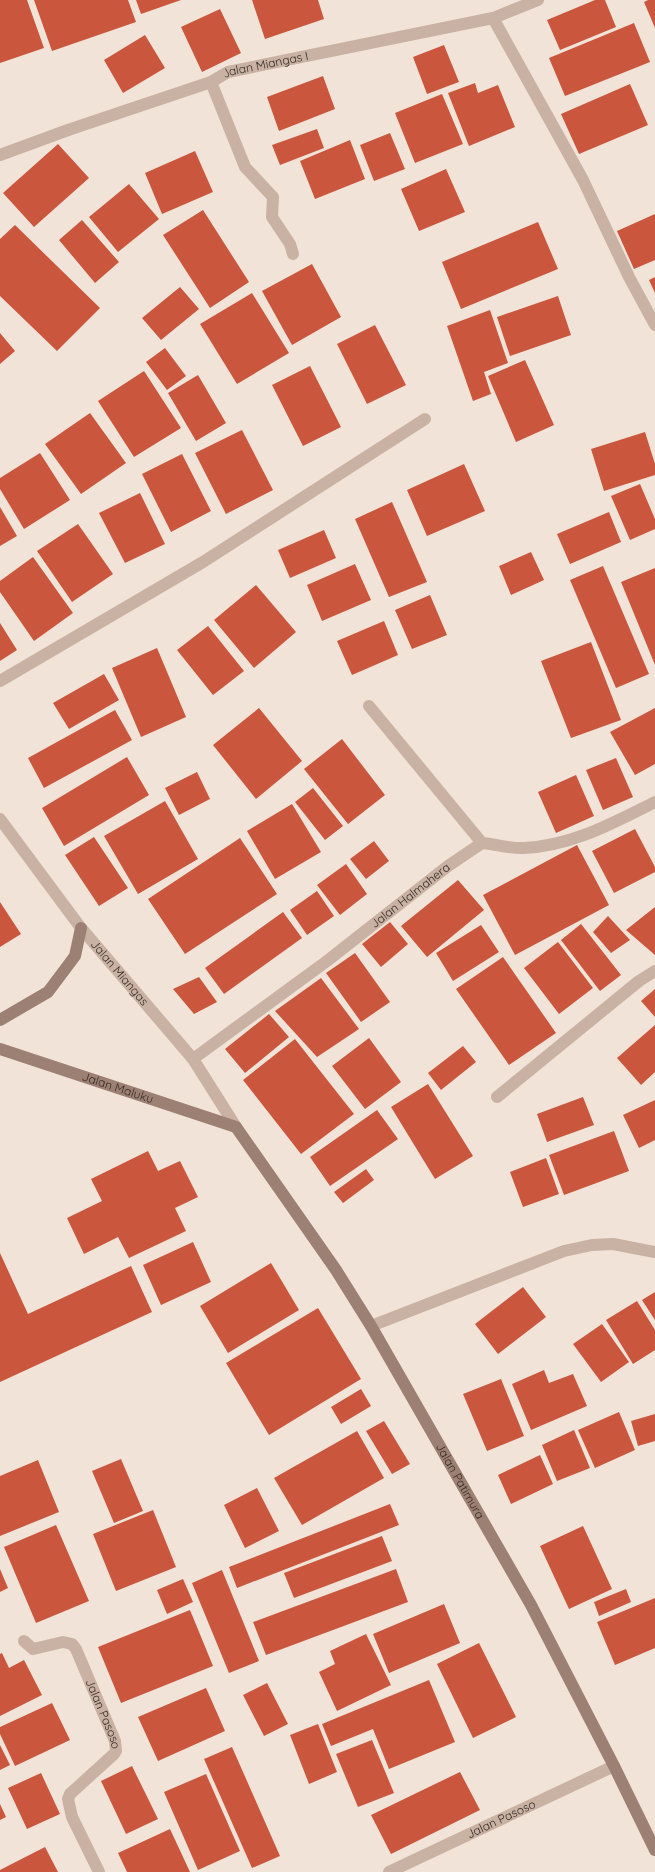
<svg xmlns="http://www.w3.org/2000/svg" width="655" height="1872" font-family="Quicksand,sans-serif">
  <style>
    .building { fill: #c9563d }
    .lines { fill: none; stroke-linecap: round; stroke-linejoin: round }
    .minor { stroke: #c9b2a3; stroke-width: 12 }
    .tertiary { stroke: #c9b2a3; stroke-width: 12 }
    .secondary { stroke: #9d8074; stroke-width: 12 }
    .labels { text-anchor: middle; stroke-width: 4; stroke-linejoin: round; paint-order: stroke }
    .street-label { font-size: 12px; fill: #342925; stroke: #f9ede3 }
  </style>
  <rect width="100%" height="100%" fill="#f1e3d7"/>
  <path class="building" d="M0,0h27l17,48 -44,15z
    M34,0h94l8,22 -84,29z
    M136,0h45l-40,14z
    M252,0h66l6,19 -59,20z
    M595,0h10l11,27 -56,23 -13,-30z
    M648,0h7v28l-11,-26z
    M220,9l21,44 -39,19 -21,-45z
    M634,23l16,39 -85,34 -16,-38z
    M145,35l20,33 -42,25 -19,-33z
    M444,45l15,37 -32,12 -14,-37z
    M323,76l12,33 -56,22 -12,-34z
    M475,83l3,10 20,-8 17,42 -46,19 -21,-53z
    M630,84l18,41 -69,29 -18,-40z
    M442,94l21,50 -48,19 -20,-50z
    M317,129l7,19 -44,17 -8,-20z
    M390,133l15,36 -31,12 -14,-36z
    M350,140l15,39 -50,20 -15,-38z
    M58,144l31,34 -55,49 -31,-34z
    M195,151l18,41 -51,22 -17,-41z
    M446,169l19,43 -46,19 -18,-42z
    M129,184l30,35 -41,33 -29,-35z
    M203,210l46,72 -39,26 -47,-73z
    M655,214v46l-21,9 -17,-38z
    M82,220l37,42 -24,21 -36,-43z
    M538,222l20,47 -97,40 -19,-47z
    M15,225l85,83 -43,43 -57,-55v-57z
    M312,264l29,53 -49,28 -30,-54z
    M655,277v16l-6,-13z
    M180,287l19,22 -38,31 -19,-22z
    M252,293l37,60 -52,31 -37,-60z
    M558,296l13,39 -61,21 -13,-39z
    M490,310l18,53 -24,9 7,22 -18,7 -26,-75z
    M375,325l31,60 -39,19 -30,-60z
    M0,333l15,18 -15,13z
    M165,348l21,28 -19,14 -21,-28z
    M525,360l29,65 -38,17 -28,-66z
    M310,366l31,61 -38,19 -31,-61z
    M144,371l37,57 -47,29 -36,-56z
    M198,375l28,48 -30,18 -28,-48z
    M90,413l36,50 -45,31 -36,-50z
    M242,430l31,60 -47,24 -31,-61z
    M645,432l10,32v11l-51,16 -13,-42z
    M40,453l30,47 -46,29 -24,-40v-11z
    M182,454l29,57 -40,21 -29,-58z
    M464,464l21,47 -58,25 -20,-46z
    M640,484l15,35v10l-25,11 -19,-44z
    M140,493l25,51 -40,19 -26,-50z
    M392,502l35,80 -38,15 -34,-78z
    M0,507l17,29 -17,10z
    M609,512l12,30 -51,22 -13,-30z
    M78,524l35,50 -41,28 -35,-51z
    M324,530l12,28 -46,20 -12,-28z
    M531,552l13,28 -33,15 -12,-29z
    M33,557l40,56 -39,28 -34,-49v-11z
    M355,564l16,36 -49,21 -15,-36z
    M603,566l46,108 -33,14 -46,-108z
    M655,568v97l-34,-83z
    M256,585l40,47 -42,36 -40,-48z
    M430,595l17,40 -35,14 -17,-39z
    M384,621l14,34 -46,20 -15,-34z
    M0,623l17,27 -17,11z
    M208,626l36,45 -31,24 -36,-45z
    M591,642l30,78 -50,18 -30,-77z
    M157,648l29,69 -45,20 -29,-69z
    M104,674l15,26 -50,29 -16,-26z
    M259,708l43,53 -46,38 -43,-54z
    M655,708v56l-20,11 -25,-43z
    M115,710l17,30 -88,48 -16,-30z
    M342,739l43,56 -37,29 -44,-55z
    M127,757l22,38 -85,51 -22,-38z
    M616,758l17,39 -30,13 -17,-40z
    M197,772l13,27 -31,16 -14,-27z
    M576,775l18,41 -38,17 -18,-41z
    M313,788l30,38 -18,14 -30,-38z
    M165,801l33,58 -60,35 -34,-58z
    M292,804l29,48 -46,27 -28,-48z
    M635,829l20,38v5l-41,21 -22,-42z
    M94,837l34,51 -29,18 -34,-51z
    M240,838l37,56 -92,60 -37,-55z
    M374,841l15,20 -23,18 -16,-20z
    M577,845l32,60 -94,50 -32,-60z
    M346,864l21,30 -27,21 -23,-30z
    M458,880l26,30 -57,47 -26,-31z
    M317,891l17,25 -27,19 -17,-25z
    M0,902l21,32 -21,13z
    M655,907v48l-29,-25z
    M283,912l19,26 -78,56 -19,-26z
    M608,916l22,24 -19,13 -18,-21z
    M390,922l18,22 -27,23 -19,-23z
    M581,924l40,51 -21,16 -39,-51z
    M481,925l18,27 -46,29 -17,-28z
    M558,942l35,46 -34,26 -35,-46z
    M355,953l35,49 -29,20 -35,-49z
    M503,957l53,76 -47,32 -53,-76z
    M199,977l18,25 -23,12 -21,-25z
    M321,978l38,51 -42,28 -42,-46z
    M655,989v28l-14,-16z
    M269,1014l20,23 -44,36 -20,-24z
    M655,1025v47l-14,13 -24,-27z
    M369,1038l32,44 -36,27 -33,-43z
    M295,1039l59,75 -53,40 -58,-74z
    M463,1046l13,16 -35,28 -13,-17z
    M428,1084l45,72 -38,23 -44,-72z
    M583,1097l11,28 -47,17 -10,-28z
    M655,1100v40l-16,8 -16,-33z
    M377,1110l21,29 -68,47 -20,-29z
    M614,1131l15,40 -65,24 -15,-40z
    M148,1151l10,20 22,-10 18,36 -23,11 11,23 -57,27 -11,-21 -34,17 -17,-36 35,-17 -11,-22z
    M546,1158l13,36 -36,13 -13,-35z
    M366,1169l8,11 -31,23 -9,-11z
    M193,1242l18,40 -50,23 -18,-40z
    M0,1253l28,61 103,-48 21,46 -152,70z
    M271,1263l28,47 -71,43 -28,-47z
    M523,1287l23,30 -48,37 -23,-30z
    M655,1292v28l-13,-20z
    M637,1301l18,29v20l-22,14 -27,-44z
    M318,1308l43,71 -92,56 -43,-72z
    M602,1324l27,38 -28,20 -28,-38z
    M544,1370l5,13 24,-9 14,32 -56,24 -19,-46z
    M501,1379l23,57 -37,15 -24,-57z
    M361,1389l10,17 -30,18 -10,-17z
    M619,1412l16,38 -40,18 -17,-38z
    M655,1414v27l-17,5 -7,-25z
    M384,1421l26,43 -18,10 -26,-43z
    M574,1430l16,38 -33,13 -15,-36z
    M357,1431l27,47 -82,47 -28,-47z
    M540,1455l13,29 -42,20 -13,-29z
    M121,1459l22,52 -29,12 -22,-52z
    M38,1460l21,52 -59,24v-60z
    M257,1488l22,43 -34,17 -21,-43z
    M390,1504l9,21 -162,63 -8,-21z
    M153,1510l23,57 -60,24 -23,-57z
    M56,1525l33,76 -53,22 -32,-76z
    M583,1526l29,63 -43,20 -29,-63z
    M382,1536l10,25 -98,37 -10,-25z
    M0,1569l8,19 -8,4z
    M396,1569l12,33 -142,53 -13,-33z
    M222,1570l37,91 -30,12 -37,-90z
    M183,1579l10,23 -26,12 -10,-24z
    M626,1589l5,13 -32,14 -5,-14z
    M655,1598v50l-40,17 -18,-43z
    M444,1604l16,39 -71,30 -16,-39z
    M190,1610l23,56 -92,37 -23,-56z
    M366,1634l25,51 -54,26 -18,-39 16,-8 -5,-13z
    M479,1643l37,74 -43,21 -36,-74z
    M2,1653l7,15 15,-8 18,35 -42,21v-62z
    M429,1680l26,62 -66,27 -16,-40 -42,17 -9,-22z
    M267,1683l21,41 -24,12 -21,-41z
    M206,1688l19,43 -67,30 -20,-44z
    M52,1703l18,37 -55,26 -15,-32v-7z
    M318,1724l19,48 -28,12 -19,-49z
    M372,1740l22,53 -36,14 -22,-53z
    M0,1745l10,20 -10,5z
    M232,1747l48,109 -28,12 -48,-109z
    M132,1766l26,53 -32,15 -25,-53z
    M460,1772l20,38 -89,44 -20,-39z
    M41,1773l19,41 -33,15 -19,-41z
    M206,1774l34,77 -42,19 -34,-78z
    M0,1804l6,13 -6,3z
    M170,1829l20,43h-63l-9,-19z
    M45,1847l13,25h-58v-2z"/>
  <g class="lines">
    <g class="minor">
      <path d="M493,18l90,162 46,97 26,48"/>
      <path d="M211,82l34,85 28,30 -1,20 18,27 3,10"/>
      <path id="s1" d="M0,155l68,-25 143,-48 17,-10 265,-54 45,-18"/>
      <path d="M0,681l203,-119 222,-143"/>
      <path d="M369,706l113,137"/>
      <path id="s2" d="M193,1059l134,-98 121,-95 34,-23c13,1 29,6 42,5 48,-2 89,-25 131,-46"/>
      <path d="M497,1097l142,-116 16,-10"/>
      <path d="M371,1326l193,-75 28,-6 21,-1 42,8"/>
      <path id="s3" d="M24,1641l9,8 30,-7 9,2 4,5 39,92 1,10 -2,3 -44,40 -2,5 4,18 27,55"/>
      <path id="s4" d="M389,1872l225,-106"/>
    </g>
    <path class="tertiary" id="s5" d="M0,819l81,109 112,131 43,68"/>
    <g class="secondary">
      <path d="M0,1020l48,-28 27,-36 6,-28"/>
      <path id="s6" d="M0,1049l236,78 100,143 35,56 160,279 83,161 41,84"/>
    </g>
  </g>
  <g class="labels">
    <g class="street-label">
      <text dy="4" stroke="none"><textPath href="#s1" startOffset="281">Jalan Miangas I</textPath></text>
      <text dy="4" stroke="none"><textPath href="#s2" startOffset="272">Jalan Halmahera</textPath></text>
      <text dy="4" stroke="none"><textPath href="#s5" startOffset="195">Jalan Miangas</textPath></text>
      <text dy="4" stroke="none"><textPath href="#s6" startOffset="124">Jalan Maluku</textPath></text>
      <text dy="4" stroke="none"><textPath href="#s6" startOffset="668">Jalan Patimura</textPath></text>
      <text dy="4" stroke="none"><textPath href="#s3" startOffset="129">Jalan Pasoso</textPath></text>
      <text dy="4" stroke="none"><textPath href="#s4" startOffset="124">Jalan Pasoso</textPath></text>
    </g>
  </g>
</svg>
